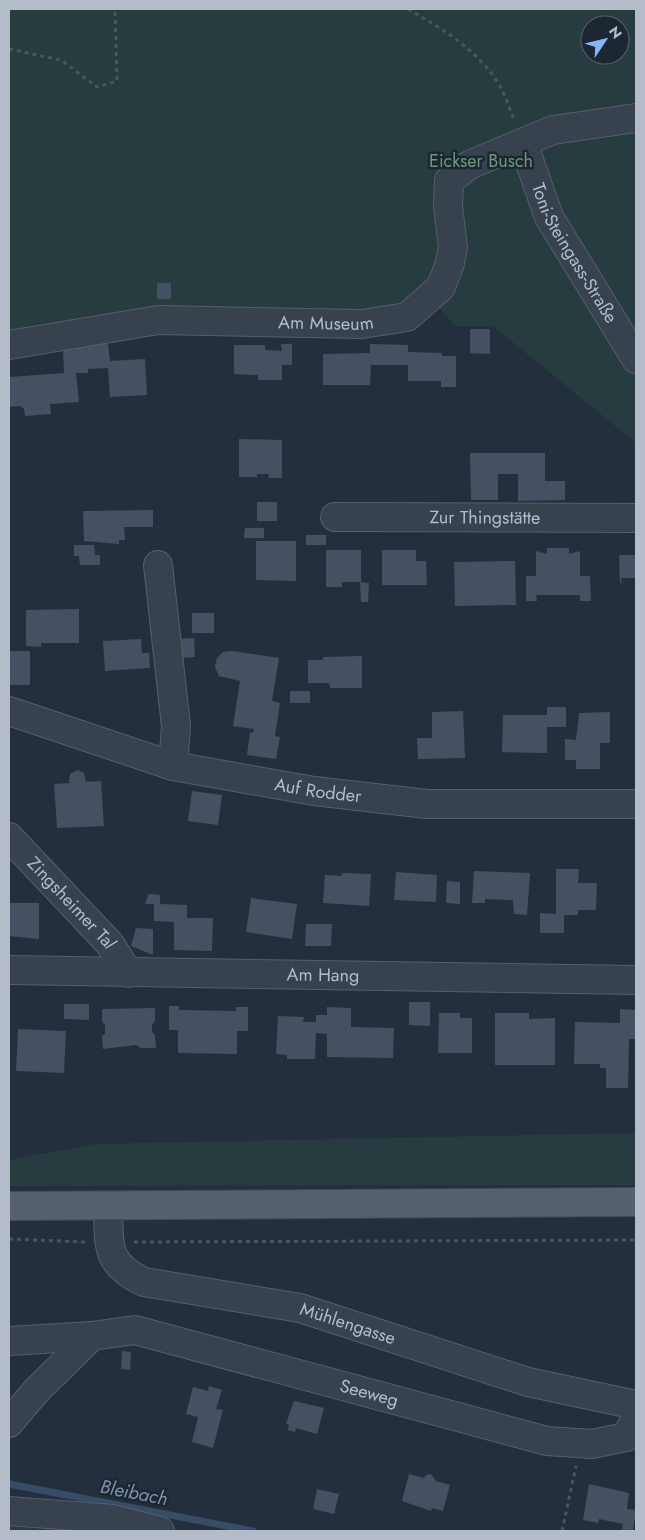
<svg xmlns="http://www.w3.org/2000/svg" width="645" height="1540" font-family="Jost,sans-serif">
  <style>
    .green { fill: #263c3f; fill-rule: evenodd }
    .lines { fill: none; stroke-linecap: round; stroke-linejoin: round }
    .stream { stroke: #394c67; stroke-width: 7 }
    .building { fill: #455162 }
    .street-casing { stroke: #565f6c; stroke-width: 30 }
    .primary-casing { stroke: #414a57; stroke-width: 30 }
    .path { stroke: #44595c; stroke-width: 3; stroke-dasharray: 4 4; stroke-linecap: butt }
    .street { stroke: #38414e; stroke-width: 28 }
    .primary { stroke: #56606e; stroke-width: 28 }
    .labels { text-anchor: middle; stroke-width: 5; stroke-linejoin: round; paint-order: stroke }
    .park-label { font-size: 18px; fill: #6b9a76; stroke: #1d2633 }
    .street-label { font-size: 18px; fill: #b4bcc9; stroke: #1d2633 }
    .water-label { font-size: 19px; font-style: italic; fill: #7c92b1; stroke: #1d2633 }
  </style>
  <rect width="100%" height="100%" fill="#242f3e"/>
  <path class="green" d="M9,9h627v434l-143,-117h-38l-16,-18 -182,3 -248,21zM590,25h30v30h-30z
    M636,1133v52l-627,1v-26l87,-16z
    M9,1508l74,21v2h-74z"/>
  <g class="lines">
    <path class="stream" d="M9,1484l244,47"/>
  </g>
  <path class="building" d="M157,283h14v16h-14z
    M470,329h20v25l-20,-1z
    M108,343l2,18 35,-2 2,36 -37,2 -2,-29 -20,1v4h-12l3,29 -29,2 1,10 -26,2 -1,-7 -4,-3 -11,1v-30l55,-4 -1,-24z
    M281,344h11v21h-10v15h-24v-5l-24,-1v-29h31v5l17,1z
    M370,344l38,1v7l34,1v3h14v31h-15v-6h-33v-16h-37l-1,20h-47v-31l47,-1z
    M239,439l43,1v38h-14l1,-4h-12v3h-18z
    M470,453h75v28h20v19l-47,1v-27h-20v26h-27z
    M257,502h20v19h-20z
    M153,510v17h-29l1,13h-6v4l-35,-3 -1,-30z
    M245,528h19v10h-20z
    M306,535h20v10h-20z
    M256,541h40v40l-40,-1z
    M74,545h20l1,10h5v10h-20l-1,-9h-5z
    M547,548h22v6l11,-3v25h10l1,25h-11v-6h-44l1,6h-11v-25h10v-25l11,3z
    M326,550h35v32h-19v5h-16z
    M382,550h34v11h10l1,24h-45z
    M619,555h17v23h-15l1,5h-2z
    M515,561l1,44 -61,1 -1,-44z
    M360,582l9,1 -1,19h-7z
    M79,609v34h-38v4l-15,-1v-36z
    M192,613h22v20h-22z
    M194,638l1,19 -16,1 -1,-19z
    M141,639l1,14h7l1,15 -45,3 -2,-30z
    M10,651h20v34h-20z
    M232,651l47,7 -7,43 8,2 -5,33 5,1 -4,22 -29,-4 3,-23 3,1 1,-4 -21,-3 7,-45 -21,-5 -4,-9 2,-9 6,-6z
    M362,656v32h-32l-1,-5h-21v-23h15v-3z
    M290,691h20v12h-20z
    M547,707h19v20h-19v26l-45,-1 1,-37h44z
    M463,711l2,47 -47,1 -1,-21h15v-26z
    M610,712v31h-10v26h-24v-9h-11v-21l11,1 3,-27z
    M78,770l6,3 2,9 15,-1 3,45 -47,2 -3,-44 15,-1 1,-9z
    M192,791l30,4 -4,30 -30,-4z
    M556,869h23l-1,14h19l-1,27h-18v5h-14v18h-24v-20l16,1z
    M474,871l56,2 -3,42 -13,-1 -1,-14 -28,-1v4h-13z
    M396,872l41,3 -1,27 -42,-2z
    M343,873l28,1 -2,32 -46,-3 2,-28 16,1z
    M447,881l13,1v22l-14,-1z
    M149,894l11,1v9l27,1v13h26l-1,33 -38,-1v-28l-20,-1v-17h-9z
    M251,898l46,6 -5,35 -46,-7z
    M9,903h30v36l-30,-3z
    M306,924h26l-1,22h-26z
    M136,928l17,1v26l-22,-9z
    M409,1002h21v24l-21,-1z
    M64,1004h25v16l-25,-1z
    M169,1006h10v4l57,1v-4h12v24h-11v23l-59,-1v-23h-9z
    M327,1007l24,1v19l43,1 -1,30 -66,-1v-23l-11,-1 -1,26h-28v-4l-11,-1 2,-38 26,1 -1,5h13v-7h11z
    M155,1008v13l-3,4v7l3,3 1,13h-15l-5,-3 -33,4 -1,-13 3,-2v-9l-3,-3v-13z
    M620,1009l16,1v29h-7l-1,49h-22v-20h-6v-4h-26l1,-42 45,1z
    M439,1013h21v5h12v35h-34z
    M495,1013h34v6l26,-1v47h-60z
    M18,1029l48,2 -2,42 -48,-2z
    M122,1351l9,1 -1,18 -9,-1z
    M209,1386l13,4 -6,19 7,1 -10,38 -21,-6 6,-25 -12,-3 7,-27 15,4z
    M294,1401l30,7 -7,26 -21,-6 -1,4 -7,-2 1,-5 -3,-1z
    M409,1474l15,4 2,-3 5,-1 5,7 14,4 -7,26 -11,-3 -1,3 -29,-10z
    M589,1484l40,9 -2,16 9,1 -3,21 -11,-1 1,-6 -24,-5 -1,4 -15,-3z
    M317,1489l22,5 -5,20 -21,-5z"/>
  <g class="lines">
    <g class="street-casing">
      <g id="street">
        <path id="s1" d="M523,143l26,74 87,142"/>
        <path id="s2" d="M9,345l149,-25 204,4 45,-7 34,-30 9,-24 3,-16 -5,-41 1,-25 20,-16 84,-35 83,-12"/>
        <path id="s3" d="M335,517l301,1"/>
        <path d="M158,565l18,161 -3,40"/>
        <path id="s4" d="M9,711l164,55 141,25 113,13h209"/>
        <path id="s5" d="M9,837l101,107 18,29"/>
        <path id="s6" d="M9,970l627,10"/>
        <path id="s7" d="M108,1207c1,38 -3,57 36,75l156,26 228,74 108,23"/>
        <path id="s8" d="M9,1341l83,-5 43,-6 412,111 45,3 34,-7 10,-19"/>
        <path d="M9,1423l27,-32 56,-55"/>
        <path d="M9,1511l104,8 47,12"/>
      </g>
    </g>
    <g class="primary-casing">
      <path id="primary" d="M9,1206l627,-4"/>
    </g>
    <path class="path" d="M408,9c35,20 71,42 92,77 6,10 9,22 14,33
      M9,49l52,11 36,27 20,-6 -2,-72
      M9,1239l77,3
      M134,1242l502,-2
      M562,1531l14,-65"/>
    <use href="#street" class="street"/>
    <use href="#primary" class="primary"/>
  </g>
  <g class="labels">
    <g class="park-label">
      <text x="481" y="167">Eickser Busch</text>
    </g>
    <g class="street-label">
      <text dy="6" stroke="none"><textPath href="#s1" startOffset="122">Toni-Steingass-Straße</textPath></text>
      <text dy="6" stroke="none"><textPath href="#s2" startOffset="319">Am Museum</textPath></text>
      <text dy="6" stroke="none"><textPath href="#s3" startOffset="150">Zur Thingstätte</textPath></text>
      <text dy="6" stroke="none"><textPath href="#s4" startOffset="320">Auf Rodder</textPath></text>
      <text dy="6" stroke="none"><textPath href="#s5" startOffset="91">Zingsheimer Tal</textPath></text>
      <text dy="6" stroke="none"><textPath href="#s6" startOffset="314">Am Hang</textPath></text>
      <text dy="6" stroke="none"><textPath href="#s7" startOffset="299">Mühlengasse</textPath></text>
      <text dy="6" stroke="none"><textPath href="#s8" startOffset="369">Seeweg</textPath></text>
    </g>
    <g class="water-label">
      <text transform="translate(134 1492) rotate(11)" y="7">Bleibach</text>
    </g>
  </g>
  <rect width="645" height="1540" fill="none" stroke="#b4bcc9" stroke-width="20"/>
  <g transform="translate(605 40) rotate(55)"><circle r="24" fill="#1d2633" stroke="#59626f"/>
  <path d="M0-4L9 19L0 12L-9 19Z" fill="#8ab4f8"/>
  <text y="-8" font-size="14" font-weight="bold" text-anchor="middle" fill="#b4bcc9">N</text>
  </g>
</svg>
